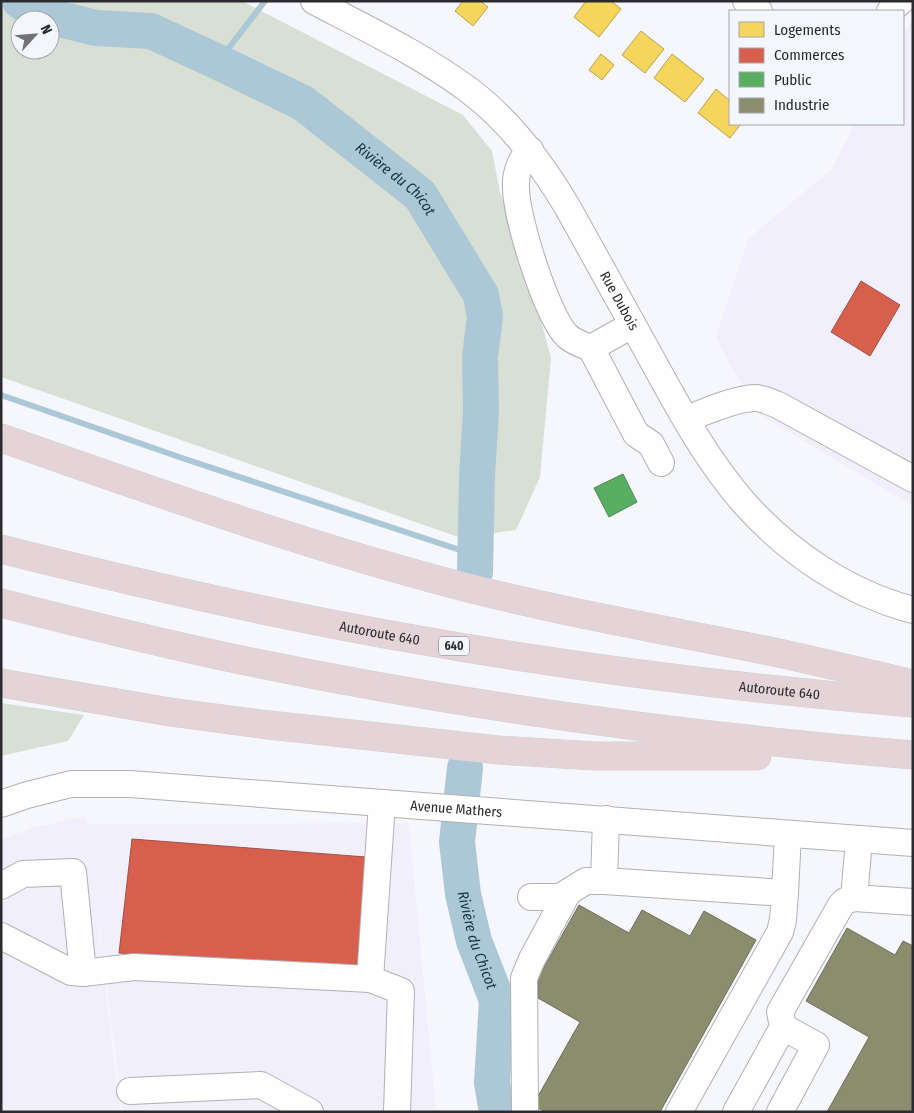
<svg xmlns="http://www.w3.org/2000/svg" width="914" height="1113" font-family="'Fira Sans Condensed',sans-serif">
  <style>
    .commercial { fill: #f2effd }
    .green { fill: #d8e0d6; fill-rule: evenodd }
    .homes { fill: #f6d55c; stroke: #b9a24e }
    .shops { fill: #d6604d; stroke: #a35044 }
    .public { fill: #5aae61; stroke: #4c8752 }
    .industry { fill: #8c8c6e; stroke: #6f6f5b }
    .lines { fill: none; stroke-linecap: round; stroke-linejoin: round }
    .stream { stroke: #acc7d6; stroke-width: 6 }
    .river { stroke: #acc7d6; stroke-width: 36 }
    .minor-casing { stroke: #b0b1b4; stroke-width: 28 }
    .highway-casing { stroke: #d1d1d5; stroke-width: 29 }
    .minor { stroke: #fefeff; stroke-width: 26 }
    .highway { stroke: #e4d4d7; stroke-width: 28 }
    .labels { text-anchor: middle; stroke-width: 5; stroke-linejoin: round; paint-order: stroke }
    .shield { fill: #f4f6fe; stroke: #67686d; stroke-width: 1 }
    .shield-label { font-size: 12px; font-weight: bold; fill: #2b2b2f }
    .street-label { font-size: 14px; fill: #2b2b2f; stroke: #f4f6fe }
    .water-label { font-size: 15px; font-style: italic; fill: #133745; stroke: #f4f6fe }
  </style>
  <rect width="100%" height="100%" fill="#f6f7fc"/>
  <path class="commercial" d="M913,21v485l-148,-88 -33,-49 -16,-32 32,-98 83,-69 24,-46h48v-92z
    M85,816l2,8 322,-1 27,289h-313l-29,-224 26,224h-119v-273l35,-12z"/>
  <path class="green" d="M1,1h241l221,114 29,36 8,41 37,114 14,52 -11,119 -24,53 -55,8 -460,-161zM20,20h30v30h-30z
    M1,703l83,12 -16,26 -67,15z"/>
  <path class="homes" d="M463,1h17l8,6 -15,19 -18,-15z
    M586,1h25l10,8 -22,28 -25,-20z
    M641,31l23,18 -19,24 -23,-18z
    M601,54l13,11 -12,15 -13,-10z
    M672,54l32,25 -19,23 -31,-24z
    M716,89l14,12v23h11l-11,14 -32,-25z"/>
  <path class="shops" d="M861,281l39,24 -30,51 -39,-24z
    M132,839l234,18 -9,109 -238,-13z"/>
  <path class="public" d="M623,474l14,28 -28,15 -15,-29z"/>
  <path class="industry" d="M579,905l50,28 13,-23 48,26 14,-25 52,29 -96,172h-115l-12,-7 47,-83 -42,-24v-20z
    M847,928l48,27 8,-14 10,5v166h-86l42,-75 -63,-36z"/>
  <g class="lines">
    <path class="stream" d="M218,62l47,-61
      M1,395l184,64 290,96"/>
    <g class="river">
      <path id="s1" d="M20,1l19,13 57,14 55,3 67,31 85,41 117,92 61,100 4,22 -5,40 1,54 -4,66 -2,95"/>
      <path id="s2" d="M465,768l-8,74 6,52 11,47 23,59 -5,83 5,29"/>
    </g>
    <g class="minor-casing">
      <g id="minor">
        <path id="s3" d="M314,1c53,28 108,54 156,90 41,31 72,73 98,117 27,48 54,97 81,146 28,51 57,106 96,150 44,49 103,89 168,106"/>
        <path d="M746,1l13,10"/>
        <path d="M890,11l11,-10"/>
        <path d="M530,150c-10,10 -15,24 -14,38 0,30 31,128 51,148 7,6 15,9 24,12"/>
        <path d="M632,325l-41,23 45,86 15,10 10,19"/>
        <path d="M687,420c15,-8 51,-22 68,-22 8,0 15,4 23,7l135,74"/>
        <path id="s4" d="M1,804l26,-9 44,-11h59l783,59"/>
        <path d="M606,819l-2,62 181,12 3,-59"/>
        <path d="M859,840l-5,58 59,4"/>
        <path d="M1,886l22,-12 50,-2 10,101 -12,-1 -70,-36"/>
        <path d="M531,897h29l26,-16h18"/>
        <path d="M83,973l51,-6 236,12 12,-176"/>
        <path d="M370,979l31,12 -4,121"/>
        <path d="M130,1091l131,-6 49,27"/>
        <path d="M525,1112l-1,-134 8,-19 35,-65"/>
        <path d="M679,1112l101,-180 3,-12 2,-27"/>
        <path d="M736,1112l47,-85 -3,-15 61,-107 4,-4 9,-3"/>
        <path d="M780,1112l36,-67 -33,-18"/>
      </g>
    </g>
    <g class="highway-casing">
      <g id="highway">
        <path d="M1,438c150,52 299,106 452,146 106,28 214,46 321,68 46,10 92,21 139,32"/>
        <path id="s5" d="M1,549c139,35 278,67 418,91 164,29 328,49 494,63"/>
        <path d="M1,603c75,19 151,38 226,54 226,48 456,79 686,98"/>
        <path d="M1,683l169,29 90,12 238,26 97,6h162"/>
      </g>
    </g>
    <use href="#minor" class="minor"/>
    <use href="#highway" class="highway"/>
  </g>
  <g class="labels">
    <rect class="shield" x="439" y="636.5" width="30" height="19" rx="4"/>
    <g class="shield-label">
      <text x="454" y="650">640</text>
    </g>
    <g class="street-label">
      <text dy="5" stroke="none"><textPath href="#s3" startOffset="440">Rue Dubois</textPath></text>
      <text dy="5" stroke="none"><textPath href="#s5" startOffset="388">Autoroute 640</textPath></text>
      <text dy="5" stroke="none"><textPath href="#s5" startOffset="792">Autoroute 640</textPath></text>
      <text dy="5" stroke="none"><textPath href="#s4" startOffset="459">Avenue Mathers</textPath></text>
    </g>
    <g class="water-label">
      <text dy="5" stroke="none"><textPath href="#s1" startOffset="425">Rivière du Chicot</textPath></text>
      <text dy="5" stroke="none"><textPath href="#s2" startOffset="175">Rivière du Chicot</textPath></text>
    </g>
  </g>
  <rect width="914" height="1113" fill="none" stroke="#2b2b2f" stroke-width="5"/>
  <rect x="729" y="10" width="175" height="115" fill="#f4f6fe" stroke="#a4a5ab"/>
  <rect x="739" y="22" width="25" height="15" fill="#f6d55c" stroke="#a4a5ab"/>
  <text x="774" y="35" font-size="15" fill="#2b2b2f">Logements</text>
  <rect x="739" y="48" width="25" height="15" fill="#d6604d" stroke="#a4a5ab"/>
  <text x="774" y="60" font-size="15" fill="#2b2b2f">Commerces</text>
  <rect x="739" y="72" width="25" height="15" fill="#5aae61" stroke="#a4a5ab"/>
  <text x="774" y="85" font-size="15" fill="#2b2b2f">Public</text>
  <rect x="739" y="98" width="25" height="15" fill="#8c8c6e" stroke="#a4a5ab"/>
  <text x="774" y="110" font-size="15" fill="#2b2b2f">Industrie</text>
  <g transform="translate(35 35) rotate(64)"><circle r="24" fill="#f4f6fe" stroke="#a4a5ab"/>
  <path d="M0-4L9 19L0 12L-9 19Z" fill="#727277"/>
  <text y="-8" font-size="14" font-weight="bold" text-anchor="middle" fill="#2b2b2f">N</text>
  </g>
</svg>
